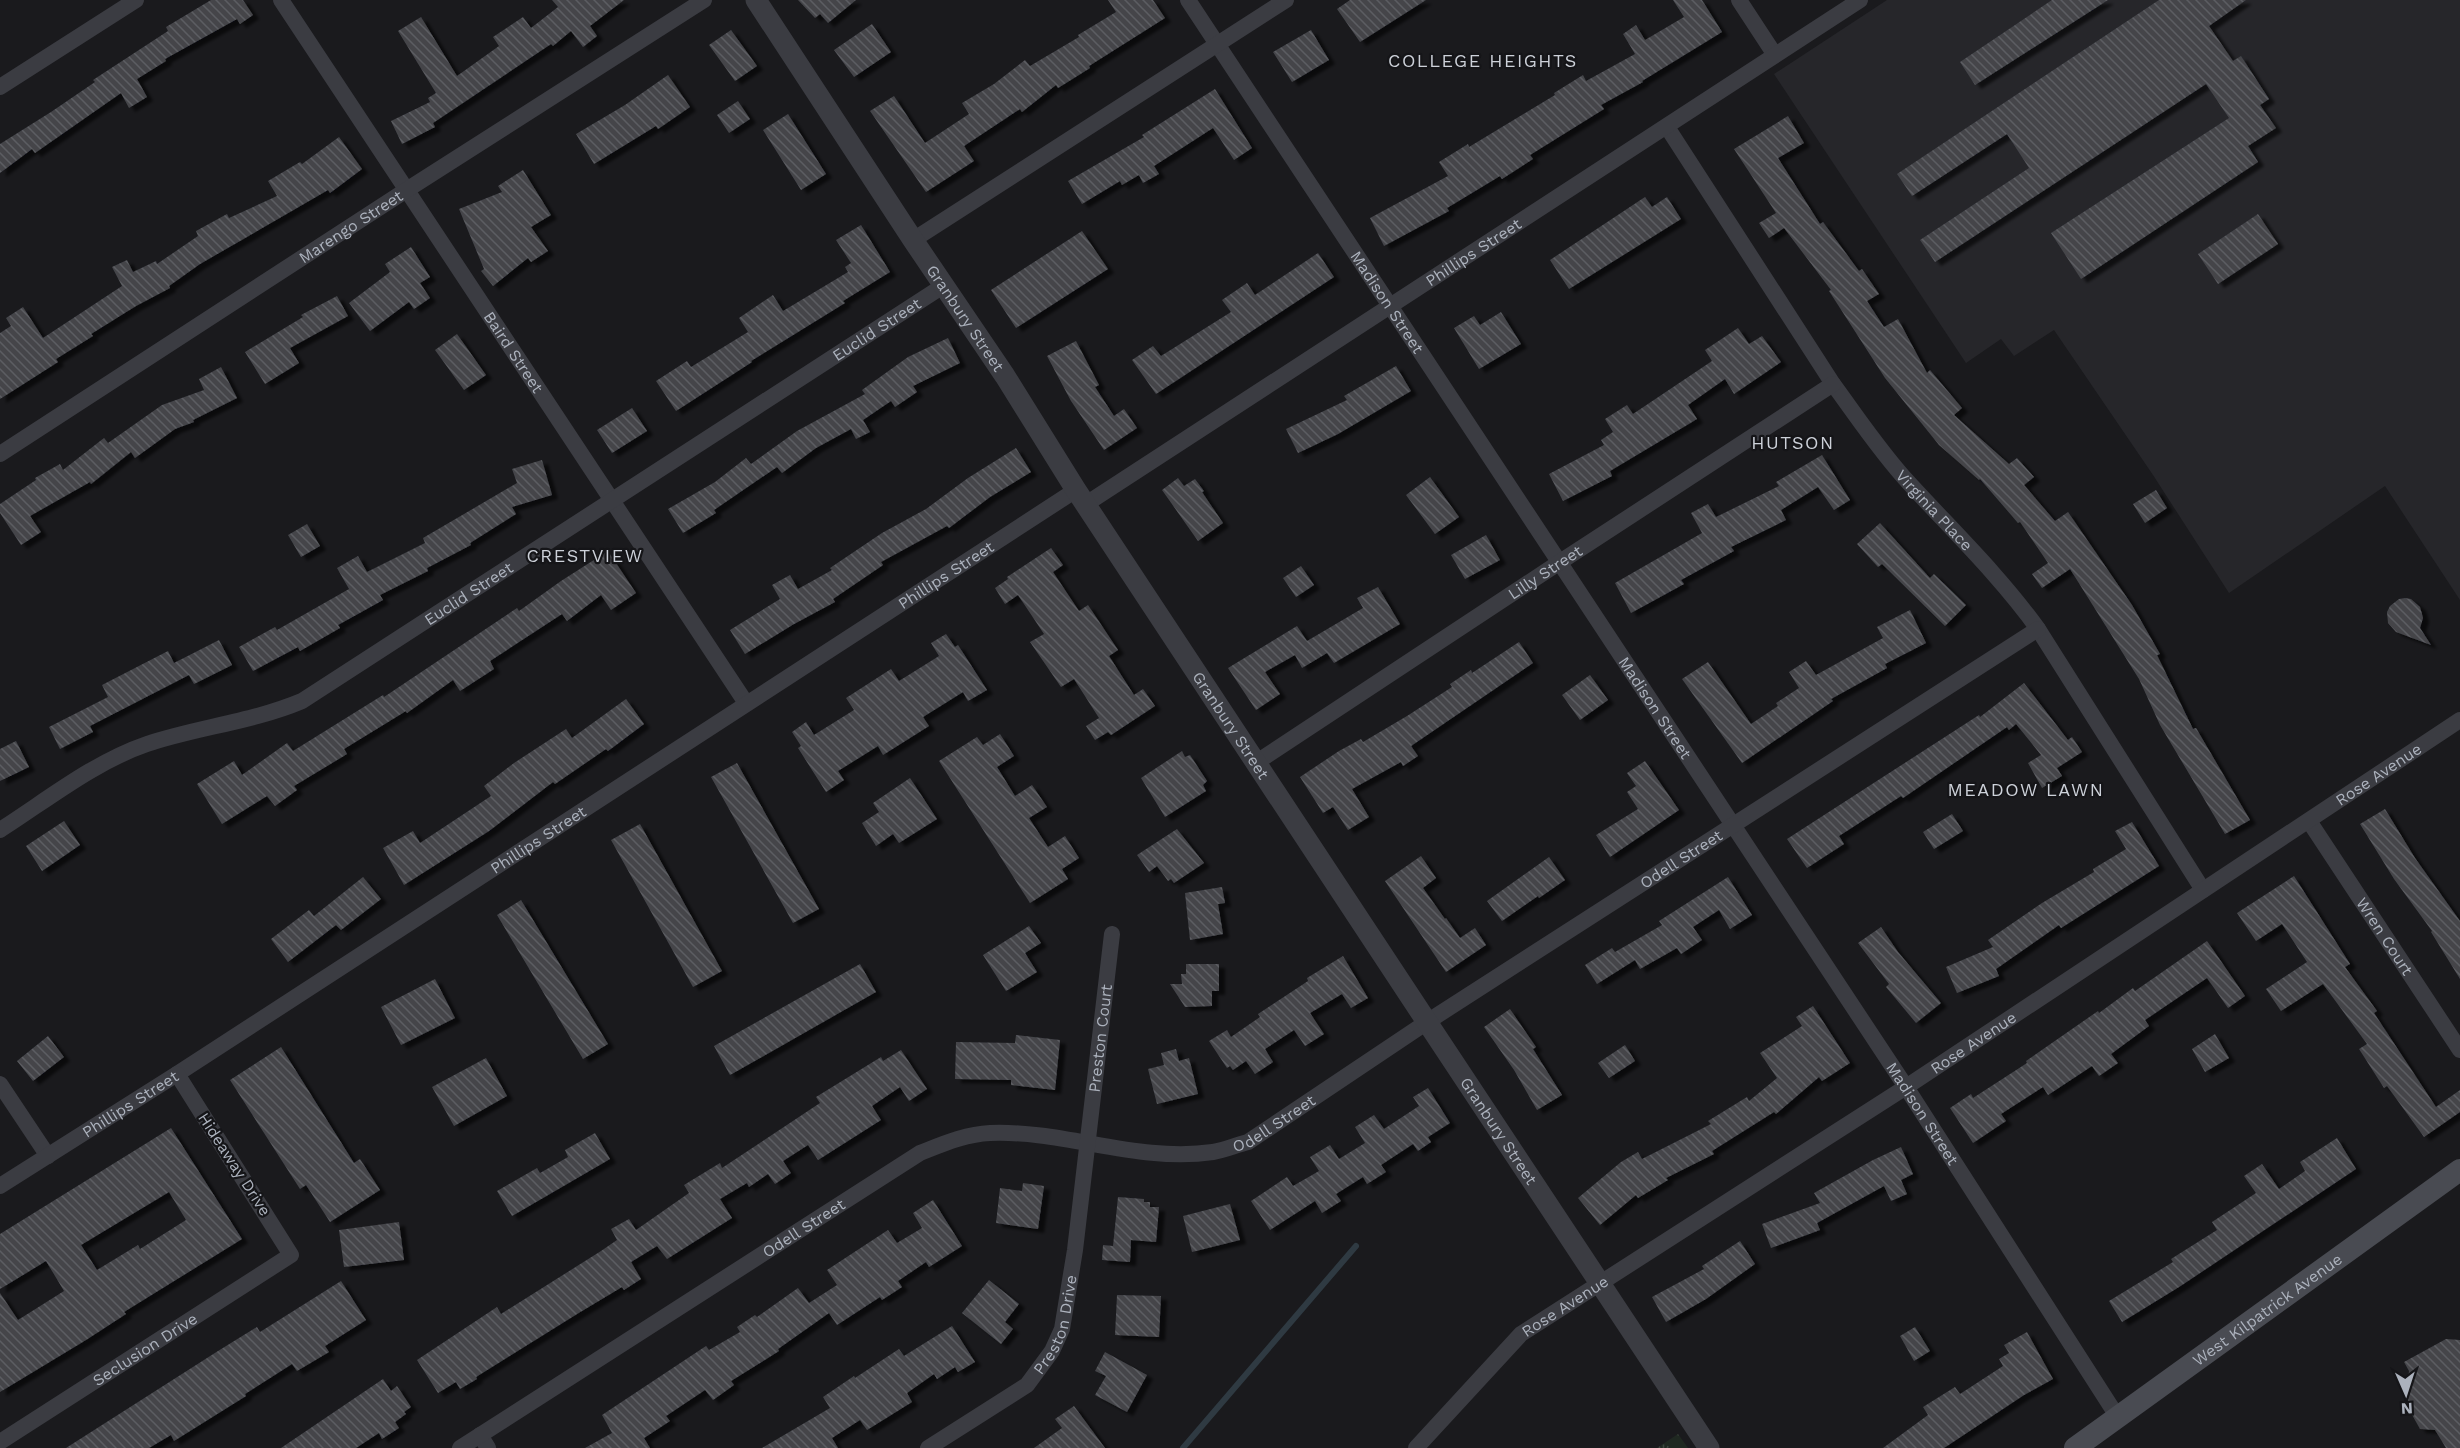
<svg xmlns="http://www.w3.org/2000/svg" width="2460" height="1448" font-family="'Work Sans',sans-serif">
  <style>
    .built { fill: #26262a }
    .grass { fill: url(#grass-tufts) }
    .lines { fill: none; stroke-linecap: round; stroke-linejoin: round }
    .stream { stroke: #2f3a42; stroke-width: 6 }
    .building { fill: url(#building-back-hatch); fill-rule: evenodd; filter: url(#shadow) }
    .minor { stroke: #3b3c42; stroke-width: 16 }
    .tertiary { stroke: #3b3c42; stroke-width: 21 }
    .secondary { stroke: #494b52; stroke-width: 22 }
    .labels { text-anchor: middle; stroke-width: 4.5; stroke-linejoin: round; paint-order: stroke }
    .street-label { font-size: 16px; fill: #acb2bd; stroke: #151518 }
    .neighbourhood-label { font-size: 18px; letter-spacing: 1.5px; fill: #cdd1d9; stroke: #151518 }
  </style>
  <defs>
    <pattern id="grass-tufts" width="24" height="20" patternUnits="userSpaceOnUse" patternTransform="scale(1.5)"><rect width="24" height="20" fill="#1f2821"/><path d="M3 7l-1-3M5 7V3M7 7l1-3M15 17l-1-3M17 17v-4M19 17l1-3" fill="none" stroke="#3d453f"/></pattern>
    <pattern id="building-back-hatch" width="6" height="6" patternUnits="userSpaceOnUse" patternTransform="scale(1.5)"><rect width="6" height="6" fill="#44454a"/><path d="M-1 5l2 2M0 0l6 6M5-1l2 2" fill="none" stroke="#5c5d62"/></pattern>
    <filter id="shadow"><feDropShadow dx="6" dy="4" stdDeviation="1.5" flood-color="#0009"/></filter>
  </defs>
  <rect width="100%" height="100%" fill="#1a1a1d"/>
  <path class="built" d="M1887,0h573v600l-75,-114 -156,107 -76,-118 -99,-145 -40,26 -13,-17 -35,24 -192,-289z"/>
  <path class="grass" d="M1678,1434l10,14h-31z"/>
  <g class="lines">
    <path class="stream" d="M1183,1448l173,-202"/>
  </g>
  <path class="building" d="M211,0h32l10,15 -13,9 -3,-5 -72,40 1,2 -29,18 10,18 -18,11 -8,-15 -86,60 -3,-4 -32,24v-29l51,-32 44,-30 -2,-2 75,-49 -2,-4z
    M552,0h72l-34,26 7,10 -14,11 -12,-16 -18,15 -2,-2 -118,79 2,4 -33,17 -11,-23 39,-19 -2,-4 8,-5 -38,-62 23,-14 36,59 42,-30 -6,-9 30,-20 8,11 27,-21z
    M798,0h58l-28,23 -8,-9 -5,4z
    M1108,0h45l12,18 -76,48 1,2 -32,20 -2,-3 -34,27 -2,-3 -56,37 10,15 -48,31 -56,-81 24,-15 31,47 44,-29 -7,-11 32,-19 31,-24 5,6 49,-29 -1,-2 38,-23z
    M1350,0h76l-66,42 -23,-33z
    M1673,0h29l20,32 -80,49 1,1 -42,23 3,4 -74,46 3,4 -31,20 -2,-3 -53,32 2,3 -65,35 -14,-28 78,-42 -9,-14 29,-18 1,3 86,-52 -1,-2 29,-18 3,6 49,-27 -12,-20 13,-9 9,15 39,-23z
    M2052,0h56l-133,85 -15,-23z
    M2159,0h87l-37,26 24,35 8,-5 28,43 -9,6 16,23 -28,18 10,16 -177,117 -30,-46 178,-115 -23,-34 -271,178 -15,-22 109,-72 -22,-34 -95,62 -15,-22z
    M872,24l19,28 -37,25 -20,-27z
    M731,30l26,36 -22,15 -26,-36z
    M1311,30l18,30 -37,22 -19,-30z
    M668,75l22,32 -32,22 -2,-3 -62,38 -18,-30 49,-29z
    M1215,89l37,59 -18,12 -21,-32 -59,38 5,8 -16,9 -4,-8 -17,10 -2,-4 -38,23 -14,-23 76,-44 -2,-2z
    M738,101l12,18 -21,14 -12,-18z
    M788,114l38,60 -25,16 -38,-60z
    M1788,116l16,27 -26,15 42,66 3,-2 36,49 3,-2 17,25 -12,7 17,26 14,-8 29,54 3,-3 32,38 -8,7 55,49 8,-6 17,19 -10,8 31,36 13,-9 64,93 28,49 -3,1 36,74 3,-1 54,92 -25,14 -65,-109 -21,-46 -69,-110 -28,19 -10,-14 16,-11 -28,-41 -2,1 -38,-44 -1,1 -40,-35 -54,-67 -56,-87 2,-1 -47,-62 -15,10 -10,-15 17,-10 -42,-64z
    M339,137l23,32 -32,24 -2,-3 -128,74 -31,22 1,2 -34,18 -45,28 2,2 -37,23 2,3 -58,37v-66l11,-7 -5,-8 17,-11 20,31 79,-52 -10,-19 15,-7 6,12 23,-11 1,3 41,-28 -2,-5 31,-17 2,4 48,-22 -9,-15 32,-19 2,2z
    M523,170l28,45 -20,12 17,24 -17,11 -3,-4 -35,28 -12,-15 3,-2 -25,-60 43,-17 -4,-6z
    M1645,197l7,10 15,-10 14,22 -112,70 -19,-29z
    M2258,214l20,30 -60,40 -20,-30z
    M861,225l29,47 -47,29 2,2 -94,58 1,1 -76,49 -20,-30 31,-20 4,6 57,-35 -9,-14 34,-23 10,16 65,-39 -3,-5 6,-4 -15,-23z
    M1082,231l26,38 -92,59 -25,-38z
    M411,247l19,30 -10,6 10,15 -16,11 -5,-7 -39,29 -21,-28 41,-31 -5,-8z
    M1318,253l16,24 -178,117 -24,-34 21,-14 8,10 70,-44 -9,-12 25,-17 8,12z
    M337,296l11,20 -58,32 9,15 -34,21 -20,-32 58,-35 -2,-2z
    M1501,312l20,32 -42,25 -25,-41 20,-12 6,9z
    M1738,328l11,16 13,-8 19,26 -47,32 -9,-15 -37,26 9,14 -87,52 2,5 -49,25 -14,-27 55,-29 -3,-5 12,-8 -8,-13 22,-14 6,9 79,-53 -7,-11z
    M457,334l29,41 -22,15 -29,-40z
    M948,338l12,25 -47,23 4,6 -22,15 -4,-6 -28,19 7,12 -14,7 -5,-10 -35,19 -34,25 -5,-6 -63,43 2,3 -33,20 -15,-24 47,-27 31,-24 5,6 46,-33 68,-37 -3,-4 46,-33z
    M1076,341l23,44 -4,2 19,29 10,-7 13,19 -33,22 -33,-49 -24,-45z
    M1396,366l15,25 -73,43 -40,19 -12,-24 61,-29 -3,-4z
    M221,367l16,31 -44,22 1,2 -19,7 -40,29 -4,-6 -40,32 -1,-2 -60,34 11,16 -20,13 -21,-32v-9l36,-24 -1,-2 25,-14 3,6 41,-32 4,5 54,-38 42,-15 -5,-11z
    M632,408l15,23 -35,22 -15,-23z
    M1016,448l15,24 -41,25 -41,31 -2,-2 -66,36 2,3 -50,34 2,3 -41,22 -49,30 -15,-24 50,-31 -8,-14 18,-10 8,14 34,-19 -2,-2 52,-35 44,-24 42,-31z
    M1822,455l28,45 -16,10 -16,-23 -37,23 5,10 -55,27 3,4 -53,29 3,4 -53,29 -16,-30 87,-50 -11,-20 17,-9 8,13 63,-31 -3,-4z
    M542,460l10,35 -40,12 4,7 -46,29 1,2 -44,23 1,3 -48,24 3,5 -45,25 2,3 -40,23 -2,-4 -45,24 -14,-24 36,-20 2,3 72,-41 -12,-21 21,-12 9,16 58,-29 -2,-5 94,-55 -5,-14z
    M1430,477l29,40 -24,17 -29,-39z
    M1178,478l6,8 11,-7 9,12 -2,1 21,31 -25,18 -36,-51z
    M2156,490l11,18 -22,15 -12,-19z
    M1880,523l50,55 4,-4 32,31 -21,21 -63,-62 -4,3 -21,-23z
    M307,524l13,22 -19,11 -13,-22z
    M1486,535l14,25 -35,19 -14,-24z
    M1051,548l12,17 -10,7 26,39 9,-6 30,45 -9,6 25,39 9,-6 12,17 -44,29 -3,-3 -13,8 -9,-14 13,-8 -25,-39 -13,8 -31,-45 14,-8 -26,-39 -13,9 -10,-16 13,-9 -1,-2z
    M608,551l28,42 -25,17 -10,-15 -34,26 -5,-7 -72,47 4,8 -34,22 -7,-11 -46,33 -1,-2 -62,38 3,5 -53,32 3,4 -22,16 -8,-10 -45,28 -25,-40 37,-23 8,14 45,-32 6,8 90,-56 1,2 133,-89 2,3 42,-30z
    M1301,566l13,19 -18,12 -13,-19z
    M1378,587l22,37 -66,39 -7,-10 -25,15 -7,-13 -30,17 15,22 -24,16 -28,-42 69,-42 10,15 56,-33 -6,-10z
    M2405,598l6,1 9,8 3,11 -3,10 11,17 -35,-13 -8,-9 -1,-11 3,-6 9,-7z
    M1910,610l16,33 -41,21 2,4 -56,31 2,2 -91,62 -60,-84 26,-17 43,62 27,-18 -2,-3 23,-15 -10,-16 17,-11 10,14 67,-37 -6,-11z
    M946,634l9,13 3,-2 29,45 -19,11 -5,-9 -40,25 6,9 -46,29 -5,-9 -40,25 6,9 -18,12 -28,-44 3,-2 -9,-14 14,-10 8,13 40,-25 -8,-12 45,-29 8,12 40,-25 -8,-13z
    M219,640l13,25 -38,19 -5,-9 -99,51 3,6 -33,17 -11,-22 59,-30 -6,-12 66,-34 6,12z
    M1519,642l14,21 -122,83 7,10 -15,10 -2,-4 -49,27 17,28 -21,13 -15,-23 -10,6 -23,-36 39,-26 22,-12 2,3 44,-26 45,-29 -2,-3 21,-14 1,3z
    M1590,675l18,25 -28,20 -18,-25z
    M2024,683l44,57 4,-3 10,15 -25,16 5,8 -20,12 -14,-25 13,-8 -25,-31 -7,6 -2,-3 -104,71 -2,-2 -62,40 5,8 -37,24 -20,-29 192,-124 1,2z
    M626,699l18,25 -36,27 -2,-2 -51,35 -2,-2 -64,49 -85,54 -21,-37 30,-17 7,12 71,-47 -7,-10 30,-23 52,-34 6,9z
    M1000,734l14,22 -17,11 18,29 17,-11 15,22 -18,11 19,29 17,-11 14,22 -17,11 6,10 -38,24 -91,-142 38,-24 6,8z
    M16,741l13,26 -29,14v-32z
    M1182,751l3,6 5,-2 17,26 -4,4 3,6 -41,26 -24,-39z
    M1645,761l34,49 -69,47 -14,-22 42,-26 -11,-17 9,-6 -9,-13z
    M737,763l82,146 -26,14 -82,-146z
    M910,778l27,41 -38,24 -6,-9 -17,12 -14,-23 17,-11 -6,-9z
    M2385,809l30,49 45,63v58l-29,-47 1,-1 -38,-52 -34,-55z
    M1952,814l11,17 -29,18 -11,-17z
    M64,821l16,24 -38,26 -16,-25z
    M2132,822l27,44 -98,62 -2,-3 -63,44 3,7 -42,17 -11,-26 47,-20 -5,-7 54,-37 52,-31 -1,-3 33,-20 -11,-18z
    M640,824l82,147 -29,16 -82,-147z
    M1177,829l27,34 -30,20 -3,-4 -3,2 -11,-15 -8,6 -12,-17z
    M1421,856l15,22 -13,10 22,31 1,-1 14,20 15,-10 11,17 -40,27 -61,-91z
    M1549,857l16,23 -26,18 -1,-2 -36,25 -15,-20z
    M2294,876l56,88 -5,3 32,44 -3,2 62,94 24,-17v22l-36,25 -37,-51 -3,2 -25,-39 8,-5 -44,-60 -42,27 -15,-22 41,-27 -25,-38 -26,17 -19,-28z
    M363,877l18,22 -40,31 -5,-5 -48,37 -17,-23 38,-29 5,6z
    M1728,877l24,38 -22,14 -11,-19 -26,17 9,13 -21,14 -4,-6 -37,21 -5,-9 -38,24 -12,-19 27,-17 3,4 47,-27 -3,-4z
    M1222,887l3,16 -7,1 5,30 -33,6 -5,-47z
    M521,900l87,144 -25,15 -86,-144z
    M1029,926l12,17 -16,10 12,19 -31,19 -23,-36z
    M1881,927l17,25 43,51 -25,20 -30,-36 3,-3 -31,-41z
    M2207,941l38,55 -17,12 -21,-30 -62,42 4,6 -38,28 7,9 -19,13 -7,-10 -44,29 -5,-8 -42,27 5,7 -33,22 -23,-35 21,-14 2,4 54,-35 -1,-2 72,-50 1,2 34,-25 2,3z
    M1343,956l25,42 -17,10 -9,-14 -32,19 14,21 -19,12 -11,-16 -29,19 8,13 -18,12 -9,-13 -13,9 -3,-4 -3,2 -18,-27 18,-11 4,7 29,-20 -2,-3 50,-33 -1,-3z
    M860,964l16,28 -146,83 -16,-29z
    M1186,964h33v27h-7v15l-27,1 -15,-23h12l-1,-10h5z
    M435,979l20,39 -54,27 -20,-38z
    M1813,1006l37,57 -28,18 -3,-4 -43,37 -2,-2 -62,39 2,3 -48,24 2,2 -30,18 -2,-3 -36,30 -22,-27 43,-36 17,-10 4,7 69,-35 -3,-3 39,-24 2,4 28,-23 -17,-25 42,-27 -6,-9z
    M1510,1009l26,38 -3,2 29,46 -25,15 -23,-40 -30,-43z
    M2215,1034l14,24 -24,14 -13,-23z
    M1016,1035l44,5 -5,50 -44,-5v-5l-56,-1 1,-37 59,1z
    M48,1036l16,21 -31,24 -16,-20z
    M1625,1045l10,16 -26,17 -11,-15z
    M281,1047l73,116 6,-4 20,31 -50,32 -24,-37 -6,4 -70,-109z
    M1176,1049l3,12 10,-3 9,36 -41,10 -9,-35 16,-4 -3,-12z
    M901,1050l26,39 -18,12 -9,-14 -28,19 9,14 -63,40 -10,-15 -25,16 8,12 -16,11 -7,-10 -19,13 -2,-4 -27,16 12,19 -65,41 -10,-13 -26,16 10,17 -17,11 -2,-3 -45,27 -101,63 1,2 -17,10 -4,-7 -18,11 -21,-33 80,-53 4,7 100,-63 16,-11 -6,-11 18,-10 7,11 53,-37 -5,-8 36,-22 2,5 98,-65 -4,-6 65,-40 2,4z
    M486,1058l21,38 -53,30 -22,-39z
    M1428,1088l22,35 -22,14 3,5 -13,9 -5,-7 -32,21 5,7 -19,12 -4,-7 -27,17 5,7 -19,12 -7,-12 -45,29 -19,-29 36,-24 6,9 26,-15 -9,-14 20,-12 9,14 26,-16 -10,-16 19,-12 10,14 35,-23 -6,-9z
    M171,1128l71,111 -118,73 2,2 -40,26 -86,52v-99l18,27 46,-29 -18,-30 -46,28v-55zM169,1192l17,28 -46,29 -2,-4 -41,25 -16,-25z
    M595,1133l15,26 -98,57 -15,-25 40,-23 3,5 28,-16 -3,-7z
    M2337,1138l19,31 -177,118 -57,35 -13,-21 64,-39 -2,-3 46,-29 -5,-8 44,-29 -12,-17 18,-12 17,25 26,-18 -5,-9z
    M1901,1147l12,27 -12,6 6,14 -16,7 -7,-15 -67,37 3,7 -49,18 -9,-24 58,-21 -6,-10 59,-33z
    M1023,1183l21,3 -6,43 -42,-6 4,-35 22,3z
    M1118,1197l26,2v3h6v5h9l-3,35 -25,-2 -1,22 -28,-2 1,-15 10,1z
    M933,1200l29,46 -33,21 -3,-5 -28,19 4,6 -20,13 -2,-3 -43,28 -8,-12 -51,36 1,2 -48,30 3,4 -21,15 -8,-10 -39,26 4,5 -26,17 6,10h-65l27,-15 -10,-18 104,-69 3,4 31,-18 -3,-5 18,-12 2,2 41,-29 11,15 28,-18 -10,-15 61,-40 9,13 25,-15 -9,-15z
    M1230,1204l10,36 -48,12 -9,-36z
    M399,1222l5,38 -60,7 -5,-37z
    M1740,1241l15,23 -49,35 -40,23 -14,-25 52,-28 -2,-3z
    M989,1280l30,24 -14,18 8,7 -12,15 -39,-31z
    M341,1281l25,39 -41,26 4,6 -32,19 -5,-7 -47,30 1,2 -72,45 -3,-6 -22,13h-83l152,-97 39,-24 3,5z
    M1117,1295l44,1 -2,41 -44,-2z
    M952,1326l23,36 -17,10 -3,-5 -18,12 -3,-5 -27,19 5,9 -45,28 -7,-10 -28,18 6,10h-76l68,-40 -7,-11 31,-21 1,2 44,-29 5,7z
    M1915,1327l15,24 -16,10 -14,-25z
    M2027,1332l26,47 -29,16 -80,53h-61l45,-33 -5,-8 32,-20 5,7 43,-28 -4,-7 10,-6 -5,-8z
    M2446,1339l14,1v108h-14l-11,-18 -15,-1 -14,-25 3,-33 -5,-9z
    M1105,1352l42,23 -20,37 -32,-17 11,-19 -11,-5z
    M383,1379l8,12 6,-5 14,21 -7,5 2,2 -11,8 4,6 -17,11 -3,-6 -23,15h-75z
    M1074,1406l31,42h-71l28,-20 -7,-9z"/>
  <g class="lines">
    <g class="minor">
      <path id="s1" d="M281,0l465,703"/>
      <path id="s2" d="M1188,0l718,1087 211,329"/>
      <path d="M1739,0l36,55"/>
      <path d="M0,87l136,-87"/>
      <path id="s3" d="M1667,127l166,257c25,34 48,69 76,99 44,48 91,93 129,146l165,261"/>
      <path d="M913,240l373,-240"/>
      <path id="s4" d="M0,454l405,-263 299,-191"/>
      <path id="s5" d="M1086,504l774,-504"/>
      <path id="s6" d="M1257,762l303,-200 273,-178"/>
      <path id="s7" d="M2309,821l151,229"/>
      <path id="s8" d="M0,830c47,-30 94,-68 147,-86 51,-17 105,-22 155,-43l641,-415"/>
      <path d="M0,1084l48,72"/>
      <path id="s9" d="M0,1186l177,-112 899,-584"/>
      <path d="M480,1435l8,13"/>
      <path id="s10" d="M0,1442l291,-187 -114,-181"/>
      <path id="s11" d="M460,1448l460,-295c23,-9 46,-19 70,-20 75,-3 148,30 223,19 12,-2 23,-7 35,-10l179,-120 611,-393"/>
      <path id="s12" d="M928,1448l99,-63 25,-34 10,-22 13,-79 37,-316"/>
      <path id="s13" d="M1416,1448l105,-114 385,-247 554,-367"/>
    </g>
    <path class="tertiary" id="s14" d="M756,0l157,240 92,136 71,114 351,532 282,426"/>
    <path class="secondary" id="s15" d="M2075,1448l385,-278"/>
  </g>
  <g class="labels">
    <g class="street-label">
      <text dy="6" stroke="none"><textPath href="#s4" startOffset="418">Marengo Street</textPath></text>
      <text dy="6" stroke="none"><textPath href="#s5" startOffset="462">Phillips Street</textPath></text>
      <text dy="6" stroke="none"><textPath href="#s2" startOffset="362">Madison Street</textPath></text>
      <text dy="6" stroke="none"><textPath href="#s14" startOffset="381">Granbury Street</textPath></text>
      <text dy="6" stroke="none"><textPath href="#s8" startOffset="1016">Euclid Street</textPath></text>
      <text dy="6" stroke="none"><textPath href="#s1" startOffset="422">Baird Street</textPath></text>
      <text dy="6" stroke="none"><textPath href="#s3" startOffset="468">Virginia Place</textPath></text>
      <text dy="6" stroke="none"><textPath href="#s6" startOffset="345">Lilly Street</textPath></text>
      <text dy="6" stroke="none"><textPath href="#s9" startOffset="1126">Phillips Street</textPath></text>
      <text dy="6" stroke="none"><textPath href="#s8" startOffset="530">Euclid Street</textPath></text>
      <text dy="6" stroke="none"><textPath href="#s2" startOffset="848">Madison Street</textPath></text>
      <text dy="6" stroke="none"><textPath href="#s14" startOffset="867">Granbury Street</textPath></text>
      <text dy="6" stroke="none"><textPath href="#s13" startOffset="1179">Rose Avenue</textPath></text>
      <text dy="6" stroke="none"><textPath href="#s9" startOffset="640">Phillips Street</textPath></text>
      <text dy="6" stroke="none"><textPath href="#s11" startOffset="1398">Odell Street</textPath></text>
      <text dy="6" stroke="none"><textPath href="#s7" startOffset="138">Wren Court</textPath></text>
      <text dy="6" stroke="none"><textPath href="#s12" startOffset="477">Preston Court</textPath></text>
      <text dy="6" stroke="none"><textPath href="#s13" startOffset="693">Rose Avenue</textPath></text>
      <text dy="6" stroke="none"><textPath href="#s9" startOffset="154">Phillips Street</textPath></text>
      <text dy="6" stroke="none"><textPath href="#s2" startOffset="1334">Madison Street</textPath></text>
      <text dy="6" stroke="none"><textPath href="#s11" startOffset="912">Odell Street</textPath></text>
      <text dy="6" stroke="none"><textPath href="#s14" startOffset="1353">Granbury Street</textPath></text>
      <text transform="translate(235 1164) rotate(57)" y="6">Hideaway Drive</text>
      <text dy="6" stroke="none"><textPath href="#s11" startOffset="408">Odell Street</textPath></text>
      <text dy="6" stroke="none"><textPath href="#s13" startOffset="207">Rose Avenue</textPath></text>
      <text dy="6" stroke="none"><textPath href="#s15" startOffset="237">West Kilpatrick Avenue</textPath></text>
      <text dy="6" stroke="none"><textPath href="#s12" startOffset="186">Preston Drive</textPath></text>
      <text dy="6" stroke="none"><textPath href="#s10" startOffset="172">Seclusion Drive</textPath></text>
    </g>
    <g class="neighbourhood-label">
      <text x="1483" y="67">COLLEGE HEIGHTS</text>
      <text x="1793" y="449">HUTSON</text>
      <text x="585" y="562">CRESTVIEW</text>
      <text x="2026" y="796">MEADOW LAWN</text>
    </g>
  </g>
  <g transform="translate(2406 1394) rotate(177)" stroke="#151518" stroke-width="4.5" paint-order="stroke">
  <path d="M0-4.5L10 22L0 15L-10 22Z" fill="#acb2bd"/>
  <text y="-9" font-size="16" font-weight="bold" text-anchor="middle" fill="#acb2bd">N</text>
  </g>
</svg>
